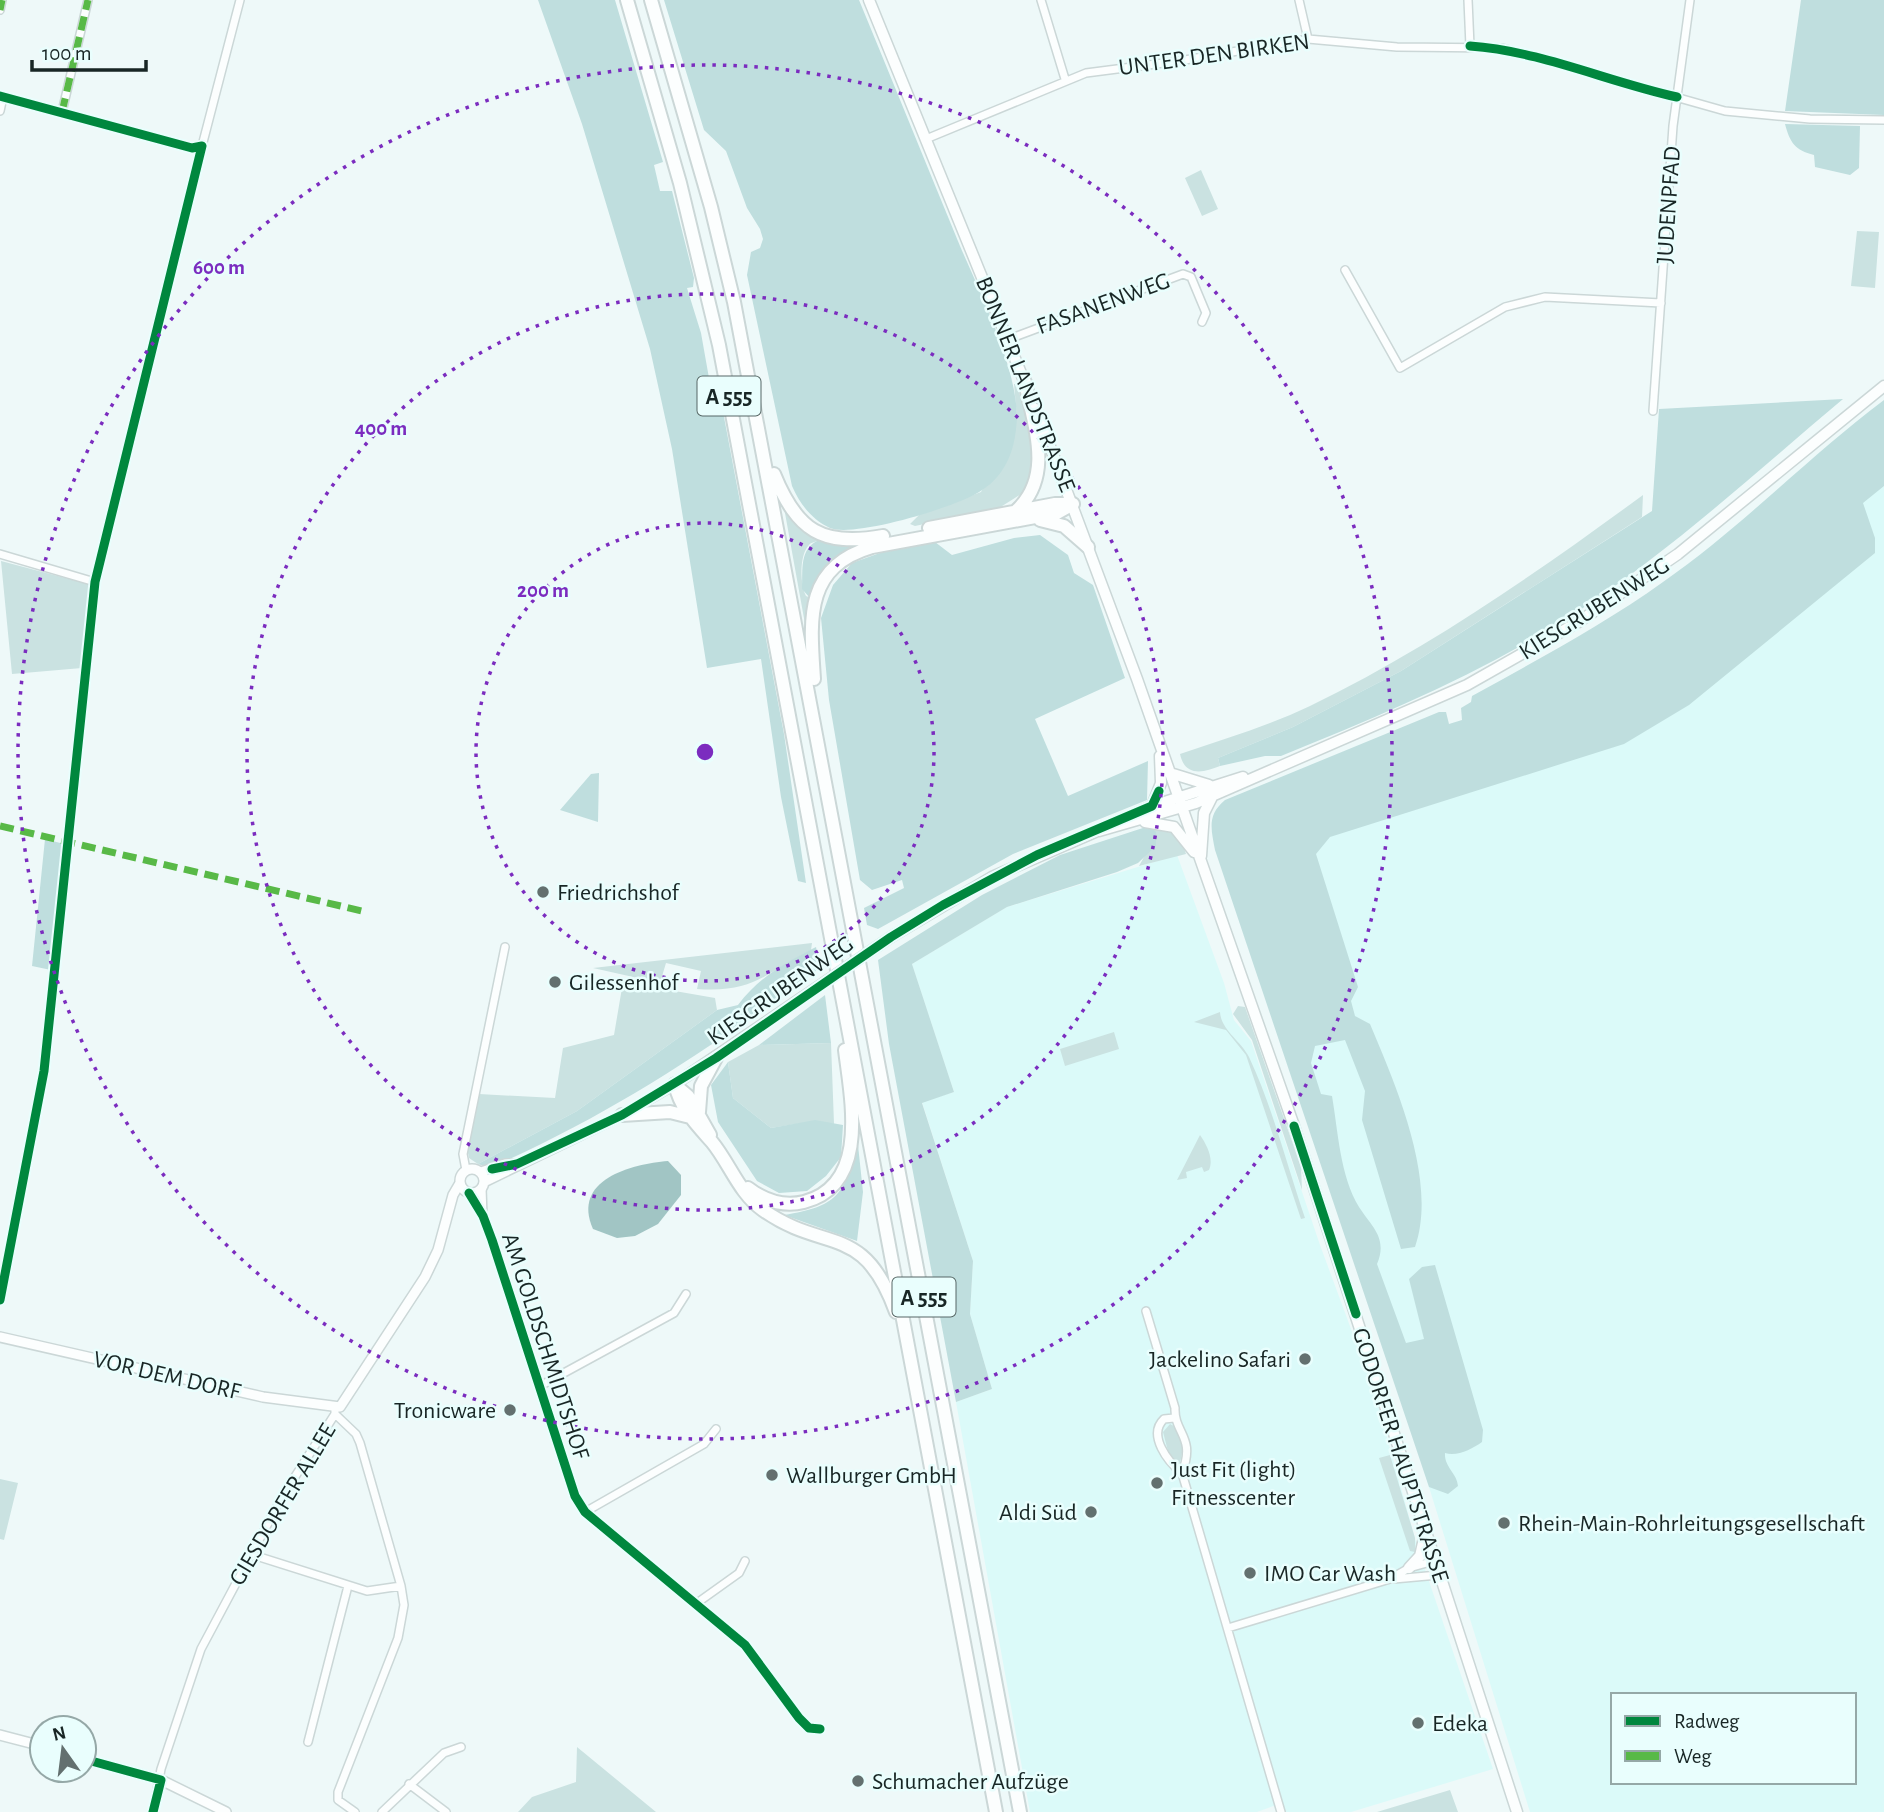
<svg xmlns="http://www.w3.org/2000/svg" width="1884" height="1812" font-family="'Alegreya Sans',sans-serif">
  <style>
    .built { fill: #dbfaf9; fill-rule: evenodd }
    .green { fill: #cae2e1 }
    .forest { fill: #bfdede }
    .water { fill: #a1c5c4 }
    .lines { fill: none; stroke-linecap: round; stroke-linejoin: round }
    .minor-casing { stroke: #cbd7d7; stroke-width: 10 }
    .tertiary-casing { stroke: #cbd7d7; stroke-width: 12 }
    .secondary-casing { stroke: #cbd7d7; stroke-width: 13 }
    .motorway-casing { stroke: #cbd7d7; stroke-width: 16 }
    .minor { stroke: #fcfefe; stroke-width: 7 }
    .tertiary { stroke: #fcfefe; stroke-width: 9 }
    .secondary { stroke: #fcfefe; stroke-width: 10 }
    .motorway { stroke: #fcfefe; stroke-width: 12 }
    .secondary-bridge-casing { stroke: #cbd7d7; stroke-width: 13; stroke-linecap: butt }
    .secondary-bridge { stroke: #fcfefe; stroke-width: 10 }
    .quiet { stroke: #58b947; stroke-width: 7; stroke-dasharray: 14 7; stroke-linecap: butt }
    .cycleway-casing { stroke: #e9fefd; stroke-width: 13 }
    .cycleway { stroke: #00873e; stroke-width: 9 }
    .ring { fill: none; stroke: #7b2cbf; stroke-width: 3.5; stroke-dasharray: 3.5 7 }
    .poi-dot { fill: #63706f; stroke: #e9fefd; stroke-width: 2.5 }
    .labels { text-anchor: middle; stroke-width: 5; stroke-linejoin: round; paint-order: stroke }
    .shield { fill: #e9fefd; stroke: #576766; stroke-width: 2 }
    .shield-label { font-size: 23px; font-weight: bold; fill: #182625 }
    .street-label { font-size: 24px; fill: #182625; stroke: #e9fefd }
    .poi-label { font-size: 24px; fill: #182625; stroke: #e9fefd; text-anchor: start }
    .centre { fill: #7b2cbf; stroke: #e9fefd; stroke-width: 3.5 }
    .ring-label { font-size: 21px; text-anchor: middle; font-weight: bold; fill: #7b2cbf; stroke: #e9fefd; stroke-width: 5; stroke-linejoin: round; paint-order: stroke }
  </style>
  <rect width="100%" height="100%" fill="#eef9f9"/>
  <path class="built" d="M1884,461v1351h-354l-101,-325 -188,-626zM1613,1695h241v87h-241z
    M1177,855l47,128 10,37 17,21 69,204 55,149 43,155 75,220 -142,43h-66l-12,-6 -16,6h-227l-74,-410 36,-13 -22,-75 3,-53 -51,-159 32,-10 -42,-128 95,-57z"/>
  <path class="green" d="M1201,170l17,39 -16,7 -17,-38z
    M1857,231l22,1 -4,56 -24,-2z
    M1014,384h2l14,41 6,36 -10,30 -27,17 -84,18 -5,-2 9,-9 62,-23 36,-75z
    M1643,495l-1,22 -241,154 -108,56 -75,31 2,8c-17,7 -35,11 -40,-12 44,-15 88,-28 130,-48 118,-57 228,-134 333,-211z
    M783,502l20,26 16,12c-3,2 -8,2 -10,5 -10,10 -9,40 -3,51l5,2c15,-33 21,-40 55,-54l-36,22 -21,80z
    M1,561l87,23 2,5 -8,79 -70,6z
    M1149,826l19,2 14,14 4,12 -47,12 14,-25z
    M812,943l-1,7c-47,24 -57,43 -114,39l4,-18 -35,-8 -6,20 -67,-15z
    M623,982l92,16 2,12 -140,101 -99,53 -9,-6 -2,-10 12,-54 76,4 8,-50 51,-13z
    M1238,1006l7,1 56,160 1,23 -50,-150 -19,-26z
    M1220,1012c1,18 21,29 29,45 24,51 38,109 56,161l-4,1 -55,-164 -20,-25 -32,-8z
    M1114,1032l5,17 -54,17 -5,-17z
    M831,1043l3,81 -19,-3 -44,7 -38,-30 -5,-36 31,-17z
    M1200,1135c7,10 14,24 9,35l-5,2 -2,-5 -16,5 1,6 -10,2z
    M1170,1424c13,5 15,28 9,40l-10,-9 -6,-23z
    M1390,1455l25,83v14l-5,-1 -31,-93z
    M0,1479l18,4 -14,57 -4,-1z
    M577,1747l79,65h-138l14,-15 44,-15z
    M1450,1790l8,22h-81z"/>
  <path class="forest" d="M538,0h77l48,162 -9,3 6,26h12l22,87 -1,9 -6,1 14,45 11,62 8,1 64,338 22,149 -8,-2 -17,-84 -20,-138 -54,9 -35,-219 -22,-100 -68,-225z
    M664,0h195c34,82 67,164 101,246 20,46 57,122 57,171 -1,19 -4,39 -16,55 -4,6 -12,14 -19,18 -21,16 -128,48 -152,38 -19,-9 -30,-24 -38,-42l-45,-211 4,-23 9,-4 3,-9 -3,-10 -13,-21 -21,-57 -22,-21z
    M1801,0h83v115l-99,-4z
    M1785,124l75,2 -1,42 -9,7 -35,-8 -1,-12c-19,-5 -24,-12 -29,-31z
    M1843,399c-87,73 -171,151 -266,213 -92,60 -195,103 -296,144h-16l-45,10 -2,-8 75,-31 108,-56 251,-160 7,-102z
    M1884,400v86l-21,17 12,35v15l-186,152 -65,39 -294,93 -14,17 42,133 -7,14 4,15 15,8c26,62 68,157 45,223l-14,2 -39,-129 3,-29 -20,-51 -30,6 -4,17 10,31 11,2c6,35 8,80 27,111 13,20 29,31 18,57l29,79 18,-4 -15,-60 13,-12 13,-2 48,165 -1,12c-10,7 -25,15 -37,11 -1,14 12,20 13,33l-10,8 -19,-7 -214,-637c-4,-21 -8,-35 10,-50l214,-88h7l3,12 13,-4 -1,-12 10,-6 1,-6c65,-36 131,-71 191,-114 79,-55 145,-125 221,-182z
    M1040,535l28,20 6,18 19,12 32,93 -90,41 33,77 80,-35 -1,39 -134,54 -135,75 -11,-4 -3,-17 40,-20 -2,-8 -30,10 -12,-10 -31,-180 -8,-82 12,-33 19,-22 39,-14 44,-7 17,13 62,-17z
    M819,540l19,5 28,-1c-36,15 -39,19 -56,54l-8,-9c1,-20 -3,-40 17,-49z
    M599,773l-1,49 -38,-12 31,-36z
    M1149,826l7,6v14l-18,17 -21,9 -110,35 -95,57 42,128 -32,11 51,158 -3,53 22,75 -36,13 -67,-358 -11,-84 104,-65 78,-40z
    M45,839l19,5 -13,126 -19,-4z
    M816,947l4,21c-109,80 -206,145 -330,200l-12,-4 99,-53 140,-101 21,-5c21,-28 47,-42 78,-58z
    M825,995l6,48 -72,2z
    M728,1062l5,36 38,30 44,-8 28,5 -2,32 -15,19 -19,15 -28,2 -22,-12 -39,-59 -7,-37z
    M858,1145l5,47 -6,49 -73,-26c54,-9 59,-19 74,-70z"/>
  <path class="water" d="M668,1161l13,14v20l-23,29 -23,12 -18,2 -24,-9c-22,-49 38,-65 75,-68z"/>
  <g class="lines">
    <g class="minor-casing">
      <path id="minor" d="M1041,0l24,79
        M1299,0l9,39
        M1468,0l2,46
        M0,10l2,-10
        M0,96l192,52 10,-2 38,-146
        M0,111l3,-14
        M62,112l26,-112
        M926,139l160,-66 93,-12 129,-22 89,8 105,1 223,63 85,8 74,1
        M1345,270l55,98 105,-61 40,-10 116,6
        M1009,339l174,-65 8,3 15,36 -4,9
        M1653,411l20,-285 17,-126
        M0,554l95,28
        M466,1170l-3,-16 42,-207
        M482,1188l1,28
        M469,1193l14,23 9,24 83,256 10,16 160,133 54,73 10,10 11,1
        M1146,1311l29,97c-1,26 21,28 7,65
        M540,1386l134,-73 12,-19
        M335,1414l21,20 4,9 41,143 3,19 -6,33 -60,154v8l17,12
        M1174,1418l-10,1c-17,16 4,43 18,54l99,339
        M585,1512l119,-68 12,-15
        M250,1554l117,37 34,-5
        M1394,1579l44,-4
        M697,1603l42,-30 6,-12
        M1228,1628l162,-49 19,-11 25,-7
        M308,1742l40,-156
        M409,1784l37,28
        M153,1812l8,-43 40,-120 81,-152 53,-83v-6
        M382,1812l62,-59 17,-6"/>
    </g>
    <g class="tertiary-casing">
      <path id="tertiary" d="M460 1181a12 12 0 1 1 24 0a12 12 0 1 1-24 0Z
        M481,1172l24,-8h12
        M484,1182l138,-67 53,-31
        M0,1337l263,60 77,10 85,-130 13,-27 15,-55 7,-12
        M0,1735l42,11
        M84,1759l77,21 65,32"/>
    </g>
    <g class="secondary-casing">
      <path id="secondary" d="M869,0l158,388
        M1036,409l101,270 157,447 223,686
        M1170,773l39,12
        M1152,806l9,-23 -1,-27
        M1119,821l33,-15 91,-29
        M1145,822l29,5 20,25
        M1099,831l97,-28 271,-118 113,-64 98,-67 206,-168
        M1201,856l3,-43 8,-16
        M891,937l101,-60 110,-48
        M675,1084l128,-87
        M1409,1568l11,-12 5,-22"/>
    </g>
    <g class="motorway-casing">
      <path id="motorway" d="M627,0l53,183 39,162 277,1467
        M651,0l60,207 23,95 286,1510
        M774,474c23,57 48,73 109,62
        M1016,511c38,-35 18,-84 9,-129
        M1040,520l24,6 24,21
        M929,528l126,-24h18
        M814,679c-4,-60 -10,-112 58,-132l185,-34 16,-9
        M675,1084c5,24 21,40 37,58 18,22 27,51 51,68 62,44 100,11 133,102
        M675,1085l13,11 22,39
        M699,1112l2,-26 15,-28
        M622,1115l48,-3 20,5
        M748,1188c17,13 35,19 56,14 66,-17 47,-103 41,-152"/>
    </g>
    <use href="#minor" class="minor"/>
    <use href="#tertiary" class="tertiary"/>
    <use href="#secondary" class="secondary"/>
    <use href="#motorway" class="motorway"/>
    <g class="secondary-bridge-casing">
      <path id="secondary-bridge" d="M803,997l88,-60"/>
    </g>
    <use href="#secondary-bridge" class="secondary-bridge"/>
    <path class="quiet" d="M0,10l2,-10
      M62,112l26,-112
      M0,826l362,85"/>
    <g class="cycleway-casing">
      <path id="cycleway" d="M1470,46c71,5 138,36 207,51
        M0,96l192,52 10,-2 -107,436 -51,489 -44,229
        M1294,1126l62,188
        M492,1169l25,-5 105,-49 94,-57 175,-121 52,-32 94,-50 115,-49 7,-15
        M469,1193l14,23 9,24 83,256 10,16 160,133 54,73 10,10 11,1
        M84,1759l77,21 -8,32"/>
    </g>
    <use href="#cycleway" class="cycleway"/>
  </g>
  <g class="ring">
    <circle cx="705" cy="752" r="229"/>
    <circle cx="705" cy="752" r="458"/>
    <circle cx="705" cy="752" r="687"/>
  </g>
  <g class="poi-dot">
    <circle cx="543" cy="892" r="7"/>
    <circle cx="555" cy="982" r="7"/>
    <circle cx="1305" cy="1359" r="7"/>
    <circle cx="510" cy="1410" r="7"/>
    <circle cx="772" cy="1475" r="7"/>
    <circle cx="1157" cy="1483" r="7"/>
    <circle cx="1091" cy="1512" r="7"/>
    <circle cx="1504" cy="1523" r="7"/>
    <circle cx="1250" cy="1573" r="7"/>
    <circle cx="1418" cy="1723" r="7"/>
    <circle cx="858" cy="1781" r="7"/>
  </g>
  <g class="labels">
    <g class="shield">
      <rect x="697.5" y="376.5" width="63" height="39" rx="5"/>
      <rect x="892.5" y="1277.5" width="63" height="39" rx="5"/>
    </g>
    <g class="shield-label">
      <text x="729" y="404">A 555</text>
      <text x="924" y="1305">A 555</text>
    </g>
    <g class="street-label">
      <text transform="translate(1214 54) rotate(-8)" y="8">UNTER DEN BIRKEN</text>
      <text transform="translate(1668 205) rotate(-86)" y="8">JUDENPFAD</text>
      <text transform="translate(1103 303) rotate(-20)" y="8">FASANENWEG</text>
      <text transform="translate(1026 384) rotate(68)" y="8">BONNER LANDSTRASSE</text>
      <text transform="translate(1594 608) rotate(-32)" y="8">KIESGRUBENWEG</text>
      <text transform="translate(780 990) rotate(-35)" y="8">KIESGRUBENWEG</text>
      <text transform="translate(546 1346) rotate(72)" y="8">AM GOLDSCHMIDTSHOF</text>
      <text transform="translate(167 1375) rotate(13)" y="8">VOR DEM DORF</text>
      <text transform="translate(1401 1455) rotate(72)" y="8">GODORFER HAUPTSTRASSE</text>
      <text transform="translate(282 1504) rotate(-59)" y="8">GIESDORFER ALLEE</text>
    </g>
    <g class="poi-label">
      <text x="557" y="900">Friedrichshof</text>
      <text x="569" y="990">Gilessenhof</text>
      <text x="1291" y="1367" text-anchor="end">Jackelino Safari</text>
      <text x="496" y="1418" text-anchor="end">Tronicware</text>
      <text x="1171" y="1477">Just Fit (light)<tspan x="1171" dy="28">Fitnesscenter</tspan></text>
      <text x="786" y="1483">Wallburger GmbH</text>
      <text x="1077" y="1520" text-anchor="end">Aldi Süd</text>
      <text x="1518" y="1531">Rhein-Main-Rohrleitungsgesellschaft</text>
      <text x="1264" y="1581">IMO Car Wash</text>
      <text x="1432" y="1731">Edeka</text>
      <text x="872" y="1789">Schumacher Aufzüge</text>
    </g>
  </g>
  <circle cx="705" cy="752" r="10" class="centre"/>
  <g class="ring-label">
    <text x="219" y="274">600 m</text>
    <text x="381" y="435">400 m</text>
    <text x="543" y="597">200 m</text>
  </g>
  <rect x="1611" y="1693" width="245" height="91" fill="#e9fefd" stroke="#95a8a7" stroke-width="2"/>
  <rect x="1625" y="1716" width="35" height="10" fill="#00873e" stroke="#95a8a7" stroke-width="2"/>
  <text x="1674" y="1728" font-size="21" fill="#182625">Radweg</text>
  <rect x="1625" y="1751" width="35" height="10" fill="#58b947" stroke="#95a8a7" stroke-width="2"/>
  <text x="1674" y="1763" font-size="21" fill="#182625">Weg</text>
  <g transform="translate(63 1749) rotate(346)"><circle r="33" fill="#e9fefd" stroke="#95a8a7" stroke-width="2"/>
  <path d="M0-5L12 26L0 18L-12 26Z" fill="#63706f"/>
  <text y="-10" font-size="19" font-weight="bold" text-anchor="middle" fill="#182625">N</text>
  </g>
  <path d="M32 60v10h114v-10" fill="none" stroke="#182625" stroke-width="3.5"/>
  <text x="42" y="60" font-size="21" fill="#182625" stroke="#e9fefd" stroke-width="5" paint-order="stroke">100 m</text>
</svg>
